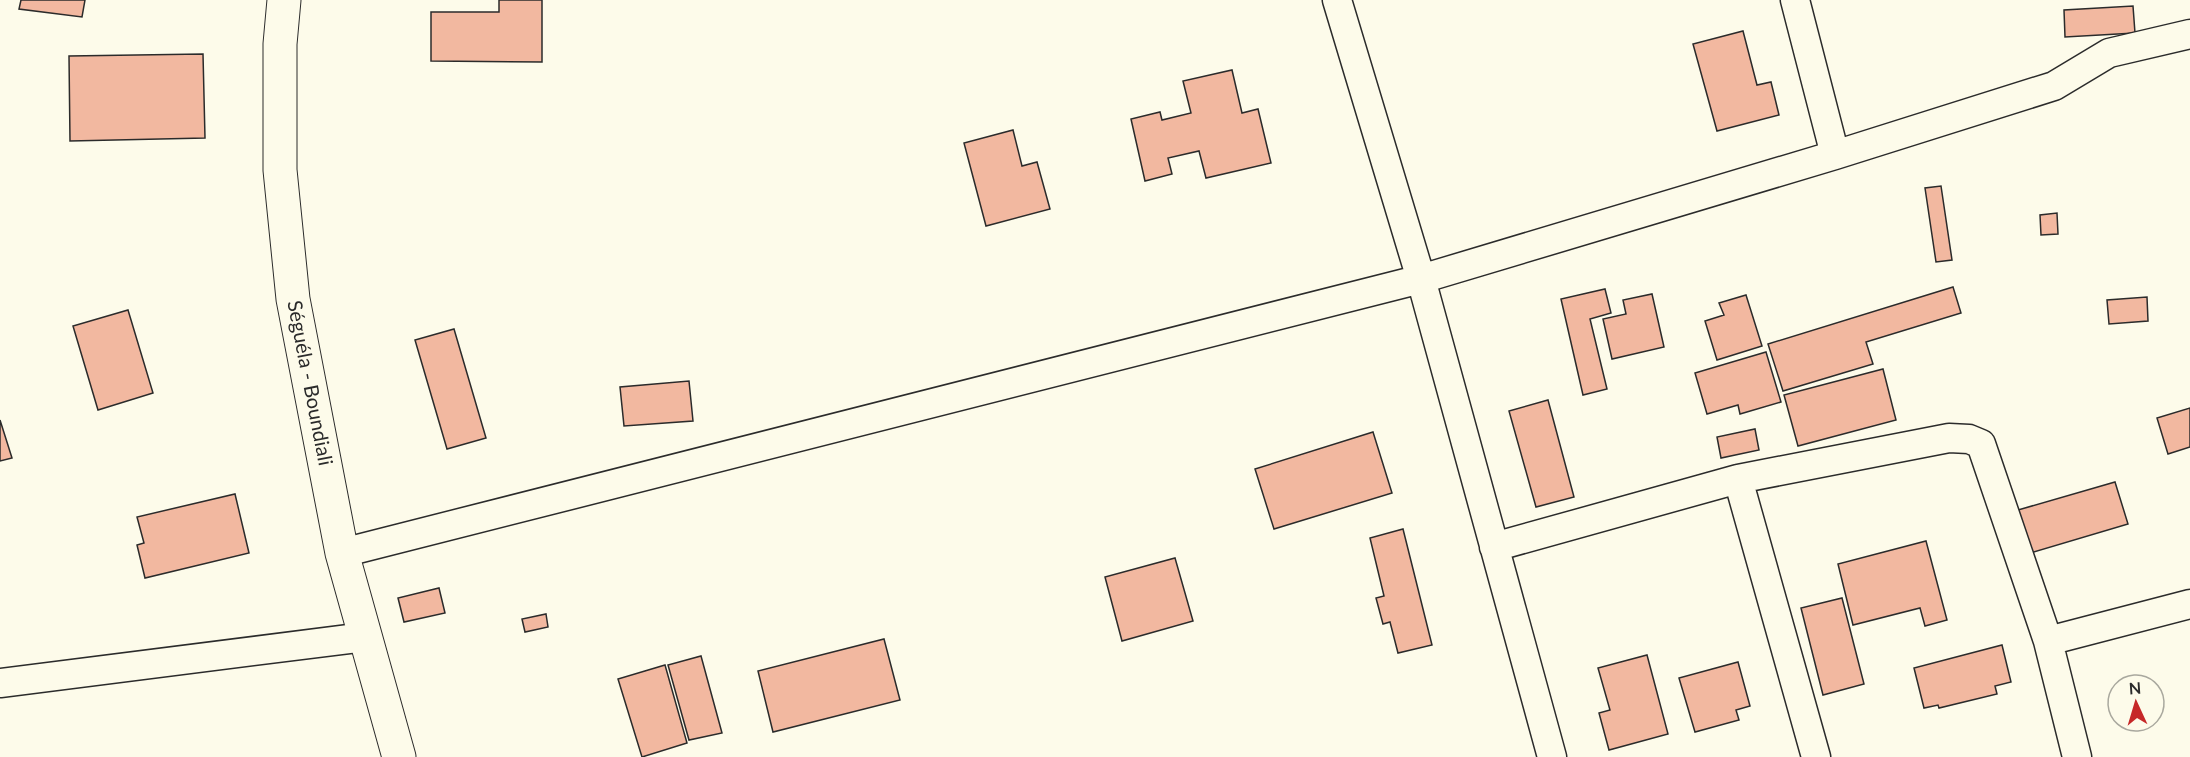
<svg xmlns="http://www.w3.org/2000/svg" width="2190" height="757" font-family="Lato,sans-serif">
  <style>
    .building { fill: #f2b8a0; stroke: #2b2b2b; stroke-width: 1.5 }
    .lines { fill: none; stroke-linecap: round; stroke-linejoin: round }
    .minor-casing { stroke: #2b2b2b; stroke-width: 31 }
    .primary-casing { stroke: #2b2b2b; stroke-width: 35 }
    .minor { stroke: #fdfbea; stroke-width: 28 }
    .primary { stroke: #fdfbea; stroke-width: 33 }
    .labels { text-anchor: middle; stroke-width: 4.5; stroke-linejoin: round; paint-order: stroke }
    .street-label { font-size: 20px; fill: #2b2b2b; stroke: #fdfbea }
  </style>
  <rect width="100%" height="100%" fill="#fdfbea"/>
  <path class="building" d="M21,0h64l-3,17 -63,-8z
    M499,0h43v62l-111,-1v-49h68z
    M2133,6l2,27 -70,4 -1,-27z
    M1743,31l14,54 14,-3 8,33 -62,16 -24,-87z
    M203,54l2,84 -135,3 -1,-85z
    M1232,70l10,43 16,-4 13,54 -65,15 -7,-27 -31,7 4,16 -27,7 -14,-62 29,-7 2,8 29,-7 -8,-32z
    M1013,130l9,36 15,-4 13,47 -64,17 -22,-83z
    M1941,186l11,74 -16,2 -11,-74z
    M2057,213l1,21 -17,1 -1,-20z
    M1953,287l8,26 -95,29 7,22 -90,27 -15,-47z
    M1605,289l6,24 -21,6 17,70 -24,6 -22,-96z
    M1652,294l12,53 -52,12 -9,-40 23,-5 -3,-14z
    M1746,295l16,51 -45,14 -12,-39 19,-6 -5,-12z
    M2147,297l1,24 -39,3 -2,-24z
    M128,310l25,83 -55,17 -25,-84z
    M454,329l32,109 -39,11 -32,-109z
    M1766,352l15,50 -41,12 -2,-9 -31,9 -12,-41z
    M1883,369l13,51 -98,26 -14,-51z
    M689,381l4,40 -69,5 -4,-39z
    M1548,400l26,97 -38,10 -27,-96z
    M2190,408v39l-22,7 -11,-36z
    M0,420l12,38 -12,3z
    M1755,429l4,21 -38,8 -4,-21z
    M1373,432l19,61 -118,36 -19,-60z
    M2115,482l13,42 -98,29 -12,-43z
    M235,494l14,59 -104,25 -8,-33 7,-2 -7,-26z
    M1403,529l29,116 -34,8 -8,-31 -7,2 -7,-26 8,-2 -14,-58z
    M1926,541l21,79 -22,6 -5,-18 -67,17 -15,-61z
    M1175,558l18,63 -71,20 -17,-64z
    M439,588l6,25 -41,9 -6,-24z
    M1842,598l22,86 -41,11 -22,-87z
    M546,614l2,13 -23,5 -3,-13z
    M884,639l16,61 -127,32 -15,-61z
    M2002,645l9,37 -16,4 2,8 -58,14 -1,-3 -14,3 -10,-40z
    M1647,655l21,79 -59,16 -10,-37 11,-3 -12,-42z
    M701,656l21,77 -33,7 -21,-75z
    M1738,662l12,44 -14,4 3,10 -44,12 -16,-54z
    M665,665l22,78 -45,14 -24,-78z"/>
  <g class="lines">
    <g class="minor-casing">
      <path id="minor" d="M1337,0l84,279 131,478
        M1795,0l40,155
        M1738,479l78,278
        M1494,547l244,-68 211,-41 20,1 12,5 67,197 29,116
        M342,553l1079,-274 414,-124 219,-69 55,-33 81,-19
        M2048,641l142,-37
        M0,683l365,-46"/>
    </g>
    <g class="primary-casing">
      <path id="primary" d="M284,0l-4,44v126l13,129 49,254 57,204"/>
    </g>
    <use href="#minor" class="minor"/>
    <use href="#primary" class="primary"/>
  </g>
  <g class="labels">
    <g class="street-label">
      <text transform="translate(310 383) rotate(79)" y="7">Séguéla - Boundiali</text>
    </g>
  </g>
  <g transform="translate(2136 703) rotate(356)"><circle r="28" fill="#fdfbea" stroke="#a9a89e" stroke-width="1.5"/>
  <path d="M0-4.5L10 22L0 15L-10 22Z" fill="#c62828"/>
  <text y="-9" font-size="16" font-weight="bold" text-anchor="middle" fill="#2b2b2b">N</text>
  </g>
</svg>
